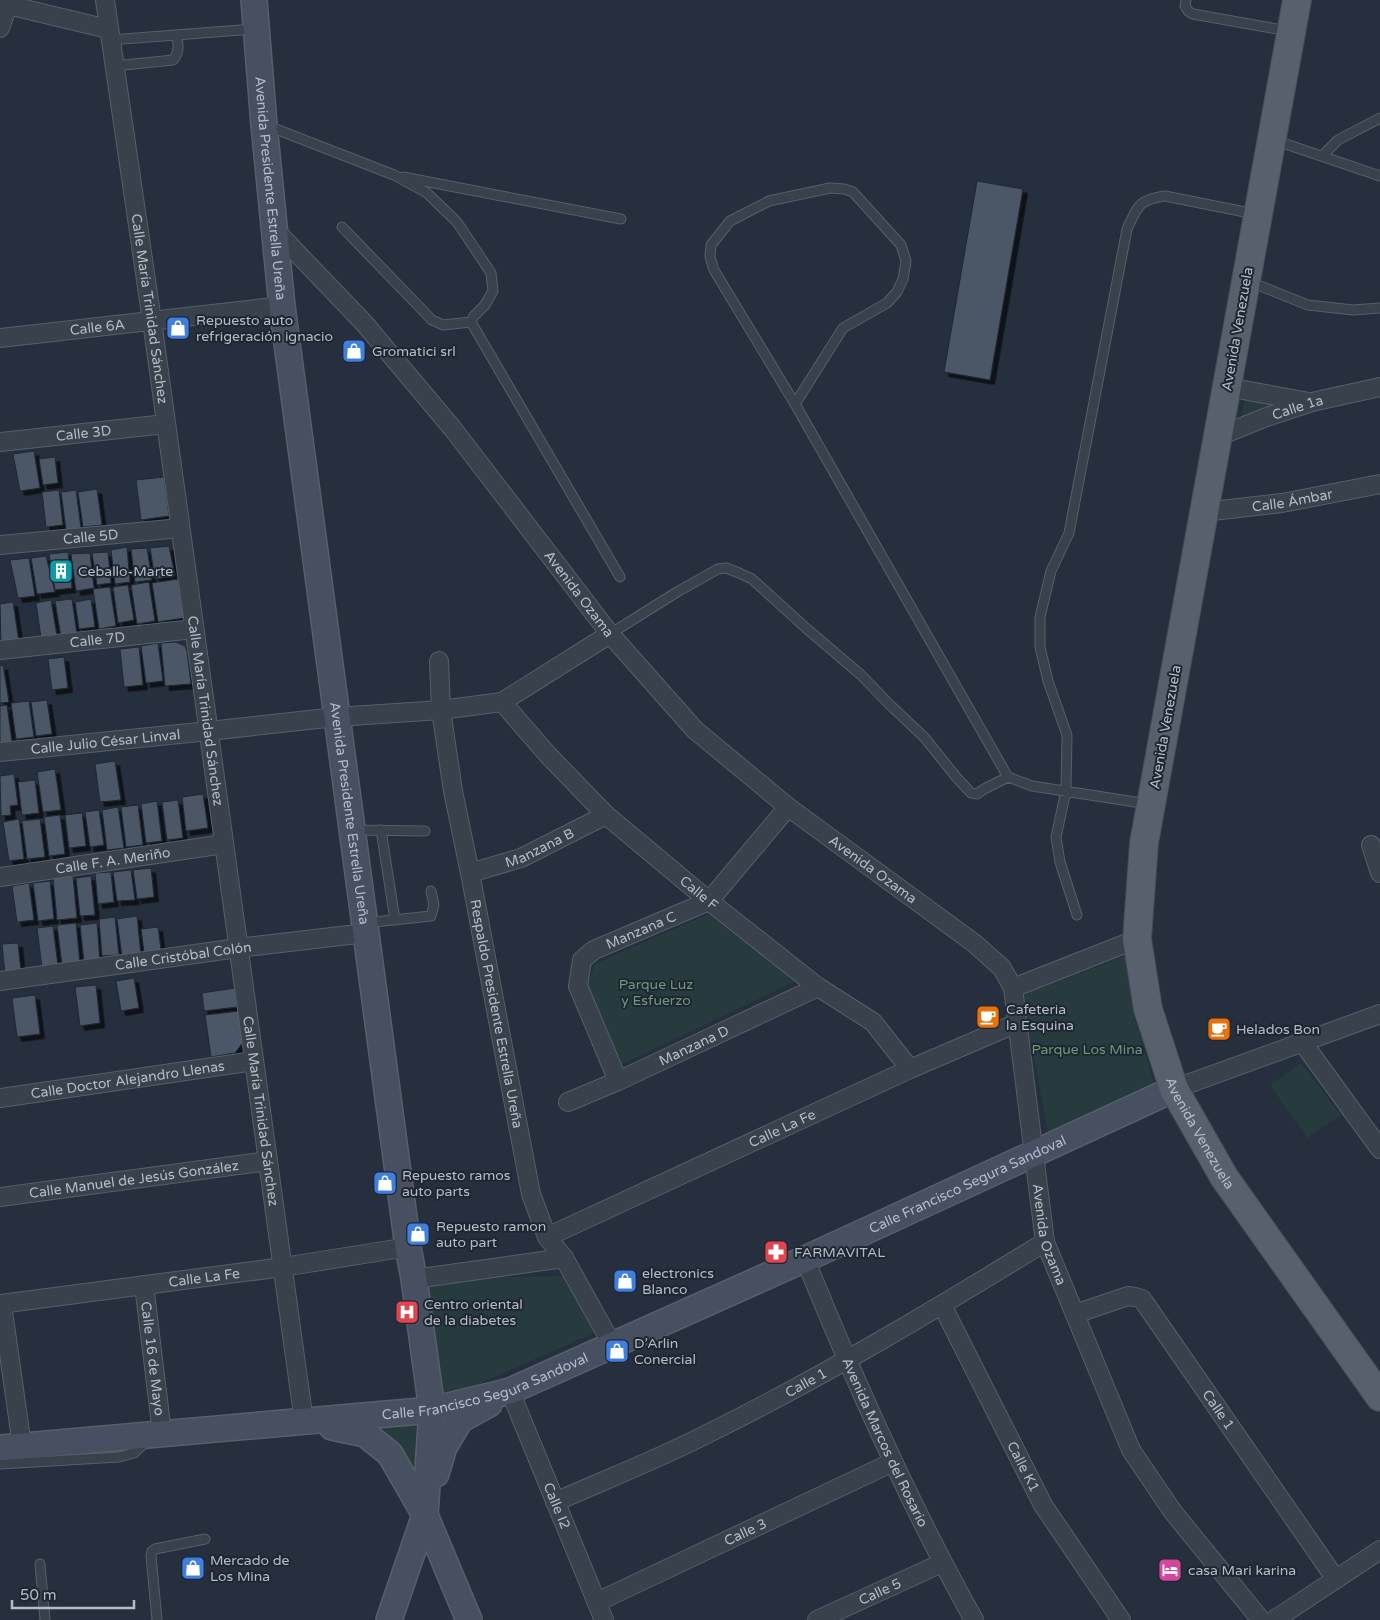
<svg xmlns="http://www.w3.org/2000/svg" width="1380" height="1620" font-family="'Varela Round',sans-serif">
  <style>
    .green { fill: #273b3e }
    .building { fill: #4b5666; stroke: #202834; filter: url(#shadow) }
    .lines { fill: none; stroke-linecap: round; stroke-linejoin: round }
    .lane-casing { stroke: #575f6b; stroke-width: 11 }
    .street-casing { stroke: #575f6b; stroke-width: 20 }
    .secondary-casing { stroke: #575f6b; stroke-width: 28 }
    .primary-casing { stroke: #424a56; stroke-width: 30 }
    .lane { stroke: #39414d; stroke-width: 9 }
    .street { stroke: #39414d; stroke-width: 18 }
    .secondary { stroke: #475060; stroke-width: 25 }
    .primary { stroke: #57606d; stroke-width: 28 }
    .labels { text-anchor: middle; stroke-width: 4; stroke-linejoin: round; paint-order: stroke }
    .street-label { font-size: 14px; fill: #b5bcc8; stroke: #1e2632 }
    .poi-label { font-size: 14px; fill: #b5bcc8; stroke: #1e2632; text-anchor: start }
    .park-label { font-size: 14px; fill: #6d9978; stroke: #1e2632 }
  </style>
  <defs>
    <filter id="shadow"><feDropShadow dx="4.5" dy="4.5" stdDeviation="0" flood-color="#0009"/></filter>
  </defs>
  <rect width="100%" height="100%" fill="#252f3d"/>
  <path class="green" d="M1245,395l44,8 -48,16z
    M708,914l88,67 -175,84 -34,-79 8,-22z
    M1125,956l10,63 19,65 -106,48 -26,-137z
    M1301,1063l40,52 -34,23 -37,-53z
    M567,1276l27,57 -138,61 -14,4 -17,-119z
    M422,1418l-4,62 -47,-53z"/>
  <path class="building" d="M977,181l46,8 -33,191 -46,-8z
    M34,451l6,37 -20,3 -7,-37z
    M55,457l3,26 -15,2 -4,-26z
    M164,477l5,39 -28,4 -5,-40z
    M97,489l5,36 -19,2 -5,-35z
    M59,490l4,35 -17,2 -4,-35z
    M76,490l5,38 -15,2 -5,-38z
    M169,546l6,30 -20,3 -5,-31z
    M127,547l3,35 -15,2 -4,-34z
    M147,548l5,32 -17,2 -4,-33z
    M68,552l4,36 -17,2 -6,-36z
    M108,552l3,31 -14,2 -5,-32z
    M90,553l4,35 -18,3 -5,-37z
    M46,556l9,36 -18,2 -6,-36z
    M29,558l6,38 -17,2 -8,-38z
    M178,579l6,39 -26,4 -6,-39z
    M149,582l6,39 -18,3 -6,-39z
    M128,585l6,35 -16,3 -5,-36z
    M110,587l6,39 -17,3 -6,-40z
    M72,599l5,35 -16,3 -6,-36z
    M91,599l4,28 -16,2 -4,-27z
    M51,600l6,36 -16,2 -5,-35z
    M13,602l6,40 -18,3 -1,-41z
    M176,642l9,4 2,5 4,33 -26,2 -4,-43z
    M158,643l5,38 -17,2 -5,-37z
    M139,647l4,38 -19,2 -4,-38z
    M64,657l4,31 -16,2 -4,-31z
    M3,665l6,37 -9,1v-37z
    M47,700l5,34 -16,2 -5,-34z
    M29,701l5,36 -18,2 -5,-36z
    M7,705l5,37 -12,2v-38z
    M115,761l6,39 -21,2 -5,-38z
    M55,769l6,41 -18,2 -6,-40z
    M14,774l4,31 -8,1 1,9 -10,1 -1,-40z
    M35,780l4,33 -17,2 -4,-33z
    M203,794l5,34 -22,3 -4,-34z
    M178,800l5,38 -16,2 -5,-38z
    M157,801l5,40 -16,2 -5,-39z
    M138,805l5,40 -17,2 -5,-40z
    M118,807l6,41 -17,2 -5,-40z
    M99,810l5,35 -14,2 -5,-35z
    M82,813l4,33 -17,2 -4,-33z
    M60,815l5,39 -16,2 -5,-39z
    M19,819l5,40 -15,2 -6,-39z
    M40,819l5,38 -18,2 -5,-38z
    M151,868l3,29 -17,2 -4,-29z
    M131,870l4,30 -18,1 -4,-29z
    M111,872l3,30 -16,2 -3,-31z
    M73,876l4,42 -20,2 -4,-42z
    M91,876l4,39 -15,1 -4,-38z
    M50,881l4,38 -16,2 -5,-38z
    M29,883l5,37 -17,2 -5,-36z
    M137,916l4,39 -19,2 -5,-38z
    M115,917l4,38 -17,1 -3,-37z
    M76,923l4,41 -18,1 -5,-40z
    M97,923l3,38 -16,1 -4,-37z
    M53,926l5,40 -16,2 -5,-40z
    M158,927l3,23 -17,2 -3,-23z
    M18,943l3,29 -16,2 -3,-30z
    M134,978l5,30 -18,3 -5,-30z
    M96,985l4,38 -20,3 -5,-39z
    M235,988l2,19 -33,4 -2,-18z
    M35,995l5,39 -23,3 -5,-39z
    M240,1011l4,30 -9,12 -24,4 -6,-42z"/>
  <g class="lines">
    <g class="lane-casing">
      <path id="lane" d="M1186,0l-1,6 3,5 5,3 95,17
        M110,40l144,-11
        M114,66l59,-6c7,-8 5,-15 4,-25
        M268,126l126,49 33,18 30,29 34,51 2,18 -8,14 -11,11 -3,6
        M1274,140l106,36
        M1322,156l16,-16 42,-22
        M403,177l218,42
        M342,227l90,93 11,5 28,-3
        M1248,281l60,24 45,5 27,-2
        M471,322l149,255
        M795,404l48,-76 44,-25 10,-11 6,-13 3,-18 -5,-16 -48,-53 -9,-3 -14,-1 -61,13 -39,20 -19,24 -1,12 4,13 81,134 213,373 24,9 116,18
        M610,634l67,-42 41,-23 8,-1 13,5 13,6 54,49 55,47 28,29 35,33 33,41 14,15 6,1 7,-5 24,-12
        M353,830l72,1
        M381,830l14,90
        M1077,915l-17,-53 -4,-25 10,-46 1,-56 -19,-54 -8,-34v-30l11,-46 18,-38 58,-304c11,-23 11,-29 38,-33l90,18
        M365,923l66,-7 3,-11 -3,-14
        M0,1464l119,-7 15,-4 14,-13
        M40,1564l5,56
        M157,1620l-6,-64 1,-5 3,-2 50,-10"/>
    </g>
    <g class="street-casing">
      <g id="street">
        <path d="M0,0l8,5 100,24"/>
        <path id="s1" d="M105,0l47,321 152,1101"/>
        <path d="M0,28l8,-23"/>
        <path id="s2" d="M274,229l90,94 89,106 157,205 85,96 93,77 186,136 28,25 11,20 32,254 86,208 42,62 88,108"/>
        <path id="s3" d="M0,338l282,-32"/>
        <path d="M1227,387l82,15"/>
        <path id="s4" d="M1217,437l47,-19 48,-16 68,-15"/>
        <path id="s5" d="M0,442l166,-18"/>
        <path id="s6" d="M1204,512l78,-9 98,-19"/>
        <path id="s7" d="M0,545l180,-17"/>
        <path id="s8" d="M0,650l194,-21"/>
        <path id="s9" d="M439,661l2,49 12,81 17,82 61,321 16,43 17,21 49,88"/>
        <path id="s10" d="M502,702l46,53 58,60 103,86 109,86 55,35 37,47"/>
        <path id="s11" d="M0,752l209,-21 127,-14 105,-7 61,-8 108,-68"/>
        <path d="M1371,845l9,28"/>
        <path id="s12" d="M470,873l51,-15 85,-43"/>
        <path id="s13" d="M0,877l224,-33"/>
        <path id="s14" d="M0,981l238,-33 128,-15"/>
        <path d="M1013,988l124,-49"/>
        <path d="M1303,1043l77,106"/>
        <path id="s15" d="M618,1081l-40,-95 4,-26 12,-10 115,-49 79,-94"/>
        <path d="M1174,1089l206,-75"/>
        <path id="s16" d="M0,1098l254,-37"/>
        <path id="s17" d="M568,1102l50,-21 200,-94"/>
        <path id="s18" d="M0,1197l268,-36"/>
        <path id="s19" d="M547,1237l363,-168 107,-46"/>
        <path id="s20" d="M805,1259c50,123 104,245 169,361"/>
        <path d="M414,1279l150,-21"/>
        <path id="s21" d="M144,1285l18,148"/>
        <path id="s22" d="M0,1304l283,-37 125,-20"/>
        <path d="M2,1304l20,142"/>
        <path id="s23" d="M942,1305l101,200 78,115"/>
        <path id="s24" d="M1075,1314l53,-18 7,1 7,2 193,279"/>
        <path id="s25" d="M510,1391l94,229"/>
        <path id="s26" d="M555,1502c52,-23 106,-44 156,-70 115,-57 225,-123 334,-190"/>
        <path id="s27" d="M597,1602l296,-140"/>
        <path id="s28" d="M817,1620l125,-57"/>
        <path d="M1274,1620l106,-70"/>
      </g>
    </g>
    <g class="secondary-casing">
      <g id="secondary">
        <path id="s29" d="M254,0l10,125 18,181 126,941 6,32 18,131 -7,105 -36,105"/>
        <path d="M332,1427l33,7 25,20 35,61 44,105"/>
        <path id="s30" d="M0,1448l432,-38 78,-19 295,-132 369,-170"/>
        <path d="M436,1474l8,-27 16,-27 29,-16"/>
      </g>
    </g>
    <g class="primary-casing">
      <g id="primary">
        <path id="s31" d="M1297,0l-153,843 -7,96 11,70 26,80 50,88 156,220"/>
      </g>
    </g>
    <use href="#lane" class="lane"/>
    <use href="#street" class="street"/>
    <use href="#secondary" class="secondary"/>
    <use href="#primary" class="primary"/>
  </g>
  <defs>
    <g id="shop-square" transform="scale(1.25)"><rect x="-9" y="-9" width="18" height="18" rx="4" fill="#3f7fe0" stroke="#1e2632"/><path d="M-5-2.5h2.3a2.7 3.5 0 0 1 5.4 0H5L5.5 6h-11ZM-1.5-2.5h3a1.5 2.3 0 0 0-3 0Z" fill="#fff"/></g>
    <g id="building-square" transform="scale(1.25)"><rect x="-9" y="-9" width="18" height="18" rx="4" fill="#0f9aa8" stroke="#1e2632"/><path d="M-4-6H4V6H1V3H-1V6H-4ZM-2.5-4.3h1.7v1.8h-1.7ZM.8-4.3h1.7v1.8H.8ZM-2.5-1h1.7V.8h-1.7ZM.8-1h1.7V.8H.8Z" fill="#fff"/></g>
    <g id="cafe-square" transform="scale(1.25)"><rect x="-9" y="-9" width="18" height="18" rx="4" fill="#e8710a" stroke="#1e2632"/><path d="M-5.5-4.5H6V0H3Q3 3.5 0 3.5H-2.5Q-5.5 3.5-5.5 0ZM3-3.2v2h1.7v-2ZM-6 4.5H4V6H-6Z" fill="#fff"/></g>
    <g id="pharmacy-square" transform="scale(1.25)"><rect x="-9" y="-9" width="18" height="18" rx="4" fill="#e0444e" stroke="#1e2632"/><path d="M-2-6h4v4h4v4h-4v4h-4v-4h-4v-4h4Z" fill="#fff"/></g>
    <g id="hospital-square" transform="scale(1.25)"><rect x="-9" y="-9" width="18" height="18" rx="4" fill="#e0444e" stroke="#1e2632"/><path d="M-5-5h3v3.5h4V-5h3V5h-3V1.5h-4V5h-3Z" fill="#fff"/></g>
    <g id="hotel-square" transform="scale(1.25)"><rect x="-9" y="-9" width="18" height="18" rx="4" fill="#d1479c" stroke="#1e2632"/><path d="M-6-4.5h1.5V1H6V5H4.5V3h-9V5H-6ZM-4 0a1.8 1.8 0 1 1 3.6 0ZM.5 0V-2.5h3Q6-2.5 6 0Z" fill="#fff"/></g>
  </defs>
  <g fill-rule="evenodd">
    <use href="#shop-square" x="178" y="328"/>
    <use href="#shop-square" x="354" y="351"/>
    <use href="#building-square" x="61" y="571"/>
    <use href="#cafe-square" x="988" y="1017"/>
    <use href="#cafe-square" x="1219" y="1029"/>
    <use href="#shop-square" x="385" y="1183"/>
    <use href="#shop-square" x="418" y="1234"/>
    <use href="#pharmacy-square" x="776" y="1252"/>
    <use href="#shop-square" x="625" y="1281"/>
    <use href="#hospital-square" x="407" y="1312"/>
    <use href="#shop-square" x="617" y="1351"/>
    <use href="#shop-square" x="193" y="1568"/>
    <use href="#hotel-square" x="1170" y="1570"/>
  </g>
  <g class="labels">
    <g class="street-label">
      <text dy="5" stroke="none"><textPath href="#s29" startOffset="189">Avenida Presidente Estrella Ureña</textPath></text>
      <text dy="5" stroke="none"><textPath href="#s1" startOffset="312">Calle María Trinidad Sánchez</textPath></text>
      <text dy="5" stroke="none"><textPath href="#s3" startOffset="98">Calle 6A</textPath></text>
      <text transform="translate(1237 329) rotate(-80)" y="5">Avenida Venezuela</text>
      <text dy="5" stroke="none"><textPath href="#s4" startOffset="86">Calle 1a</textPath></text>
      <text dy="5" stroke="none"><textPath href="#s5" startOffset="84">Calle 3D</textPath></text>
      <text dy="5" stroke="none"><textPath href="#s6" startOffset="89">Calle Ámbar</textPath></text>
      <text dy="5" stroke="none"><textPath href="#s7" startOffset="91">Calle 5D</textPath></text>
      <text dy="5" stroke="none"><textPath href="#s2" startOffset="476">Avenida Ozama</textPath></text>
      <text dy="5" stroke="none"><textPath href="#s8" startOffset="98">Calle 7D</textPath></text>
      <text dy="5" stroke="none"><textPath href="#s1" startOffset="718">Calle María Trinidad Sánchez</textPath></text>
      <text transform="translate(1165 727) rotate(-80)" y="5">Avenida Venezuela</text>
      <text dy="5" stroke="none"><textPath href="#s11" startOffset="106">Calle Julio César Linval</textPath></text>
      <text dy="5" stroke="none"><textPath href="#s29" startOffset="819">Avenida Presidente Estrella Ureña</textPath></text>
      <text dy="5" stroke="none"><textPath href="#s12" startOffset="74">Manzana B</textPath></text>
      <text dy="5" stroke="none"><textPath href="#s13" startOffset="114">Calle F. A. Meriño</textPath></text>
      <text dy="5" stroke="none"><textPath href="#s2" startOffset="881">Avenida Ozama</textPath></text>
      <text dy="5" stroke="none"><textPath href="#s10" startOffset="275">Calle F</textPath></text>
      <text dy="5" stroke="none"><textPath href="#s15" startOffset="196">Manzana C</textPath></text>
      <text dy="5" stroke="none"><textPath href="#s14" startOffset="185">Calle Cristóbal Colón</textPath></text>
      <text dy="5" stroke="none"><textPath href="#s9" startOffset="358">Respaldo Presidente Estrella Ureña</textPath></text>
      <text dy="5" stroke="none"><textPath href="#s17" startOffset="138">Manzana D</textPath></text>
      <text dy="5" stroke="none"><textPath href="#s16" startOffset="129">Calle Doctor Alejandro Llenas</textPath></text>
      <text dy="5" stroke="none"><textPath href="#s1" startOffset="1122">Calle María Trinidad Sánchez</textPath></text>
      <text dy="5" stroke="none"><textPath href="#s19" startOffset="259">Calle La Fe</textPath></text>
      <text dy="5" stroke="none"><textPath href="#s31" startOffset="1159">Avenida Venezuela</textPath></text>
      <text dy="5" stroke="none"><textPath href="#s18" startOffset="135">Calle Manuel de Jesús González</textPath></text>
      <text dy="5" stroke="none"><textPath href="#s30" startOffset="1016">Calle Francisco Segura Sandoval</textPath></text>
      <text dy="5" stroke="none"><textPath href="#s2" startOffset="1316">Avenida Ozama</textPath></text>
      <text dy="5" stroke="none"><textPath href="#s22" startOffset="206">Calle La Fe</textPath></text>
      <text dy="5" stroke="none"><textPath href="#s21" startOffset="74">Calle 16 de Mayo</textPath></text>
      <text dy="5" stroke="none"><textPath href="#s26" startOffset="278">Calle 1</textPath></text>
      <text dy="5" stroke="none"><textPath href="#s30" startOffset="491">Calle Francisco Segura Sandoval</textPath></text>
      <text dy="5" stroke="none"><textPath href="#s24" startOffset="205">Calle 1</textPath></text>
      <text dy="5" stroke="none"><textPath href="#s20" startOffset="200">Avenida Marcos del Rosario</textPath></text>
      <text dy="5" stroke="none"><textPath href="#s23" startOffset="181">Calle K1</textPath></text>
      <text dy="5" stroke="none"><textPath href="#s25" startOffset="124">Calle I2</textPath></text>
      <text dy="5" stroke="none"><textPath href="#s27" startOffset="164">Calle 3</textPath></text>
      <text dy="5" stroke="none"><textPath href="#s28" startOffset="69">Calle 5</textPath></text>
    </g>
    <g class="poi-label">
      <text x="196" y="325">Repuesto auto<tspan x="196" dy="16">refrigeración ignacio</tspan></text>
      <text x="372" y="356">Gromatici srl</text>
      <text x="78" y="576">Ceballo-Marte</text>
      <text x="1006" y="1014">Cafeteria<tspan x="1006" dy="16">la Esquina</tspan></text>
      <text x="1236" y="1034">Helados Bon</text>
      <text x="402" y="1180">Repuesto ramos<tspan x="402" dy="16">auto parts</tspan></text>
      <text x="436" y="1231">Repuesto ramon<tspan x="436" dy="16">auto part</tspan></text>
      <text x="794" y="1257">FARMAVITAL</text>
      <text x="642" y="1278">electronics<tspan x="642" dy="16">Blanco</tspan></text>
      <text x="424" y="1309">Centro oriental<tspan x="424" dy="16">de la diabetes</tspan></text>
      <text x="634" y="1348">D’Arlin<tspan x="634" dy="16">Conercial</tspan></text>
      <text x="210" y="1565">Mercado de<tspan x="210" dy="16">Los Mina</tspan></text>
      <text x="1188" y="1575">casa Mari karina</text>
    </g>
    <g class="park-label">
      <text x="656" y="989">Parque Luz<tspan x="656" dy="16">y Esfuerzo</tspan></text>
      <text x="1087" y="1054">Parque Los Mina</text>
    </g>
  </g>
  <path d="M12 1600v8h122v-8" fill="none" stroke="#b5bcc8" stroke-width="2.5"/>
  <text x="20" y="1600" font-size="15" fill="#b5bcc8" stroke="#1e2632" stroke-width="4" paint-order="stroke">50 m</text>
</svg>
